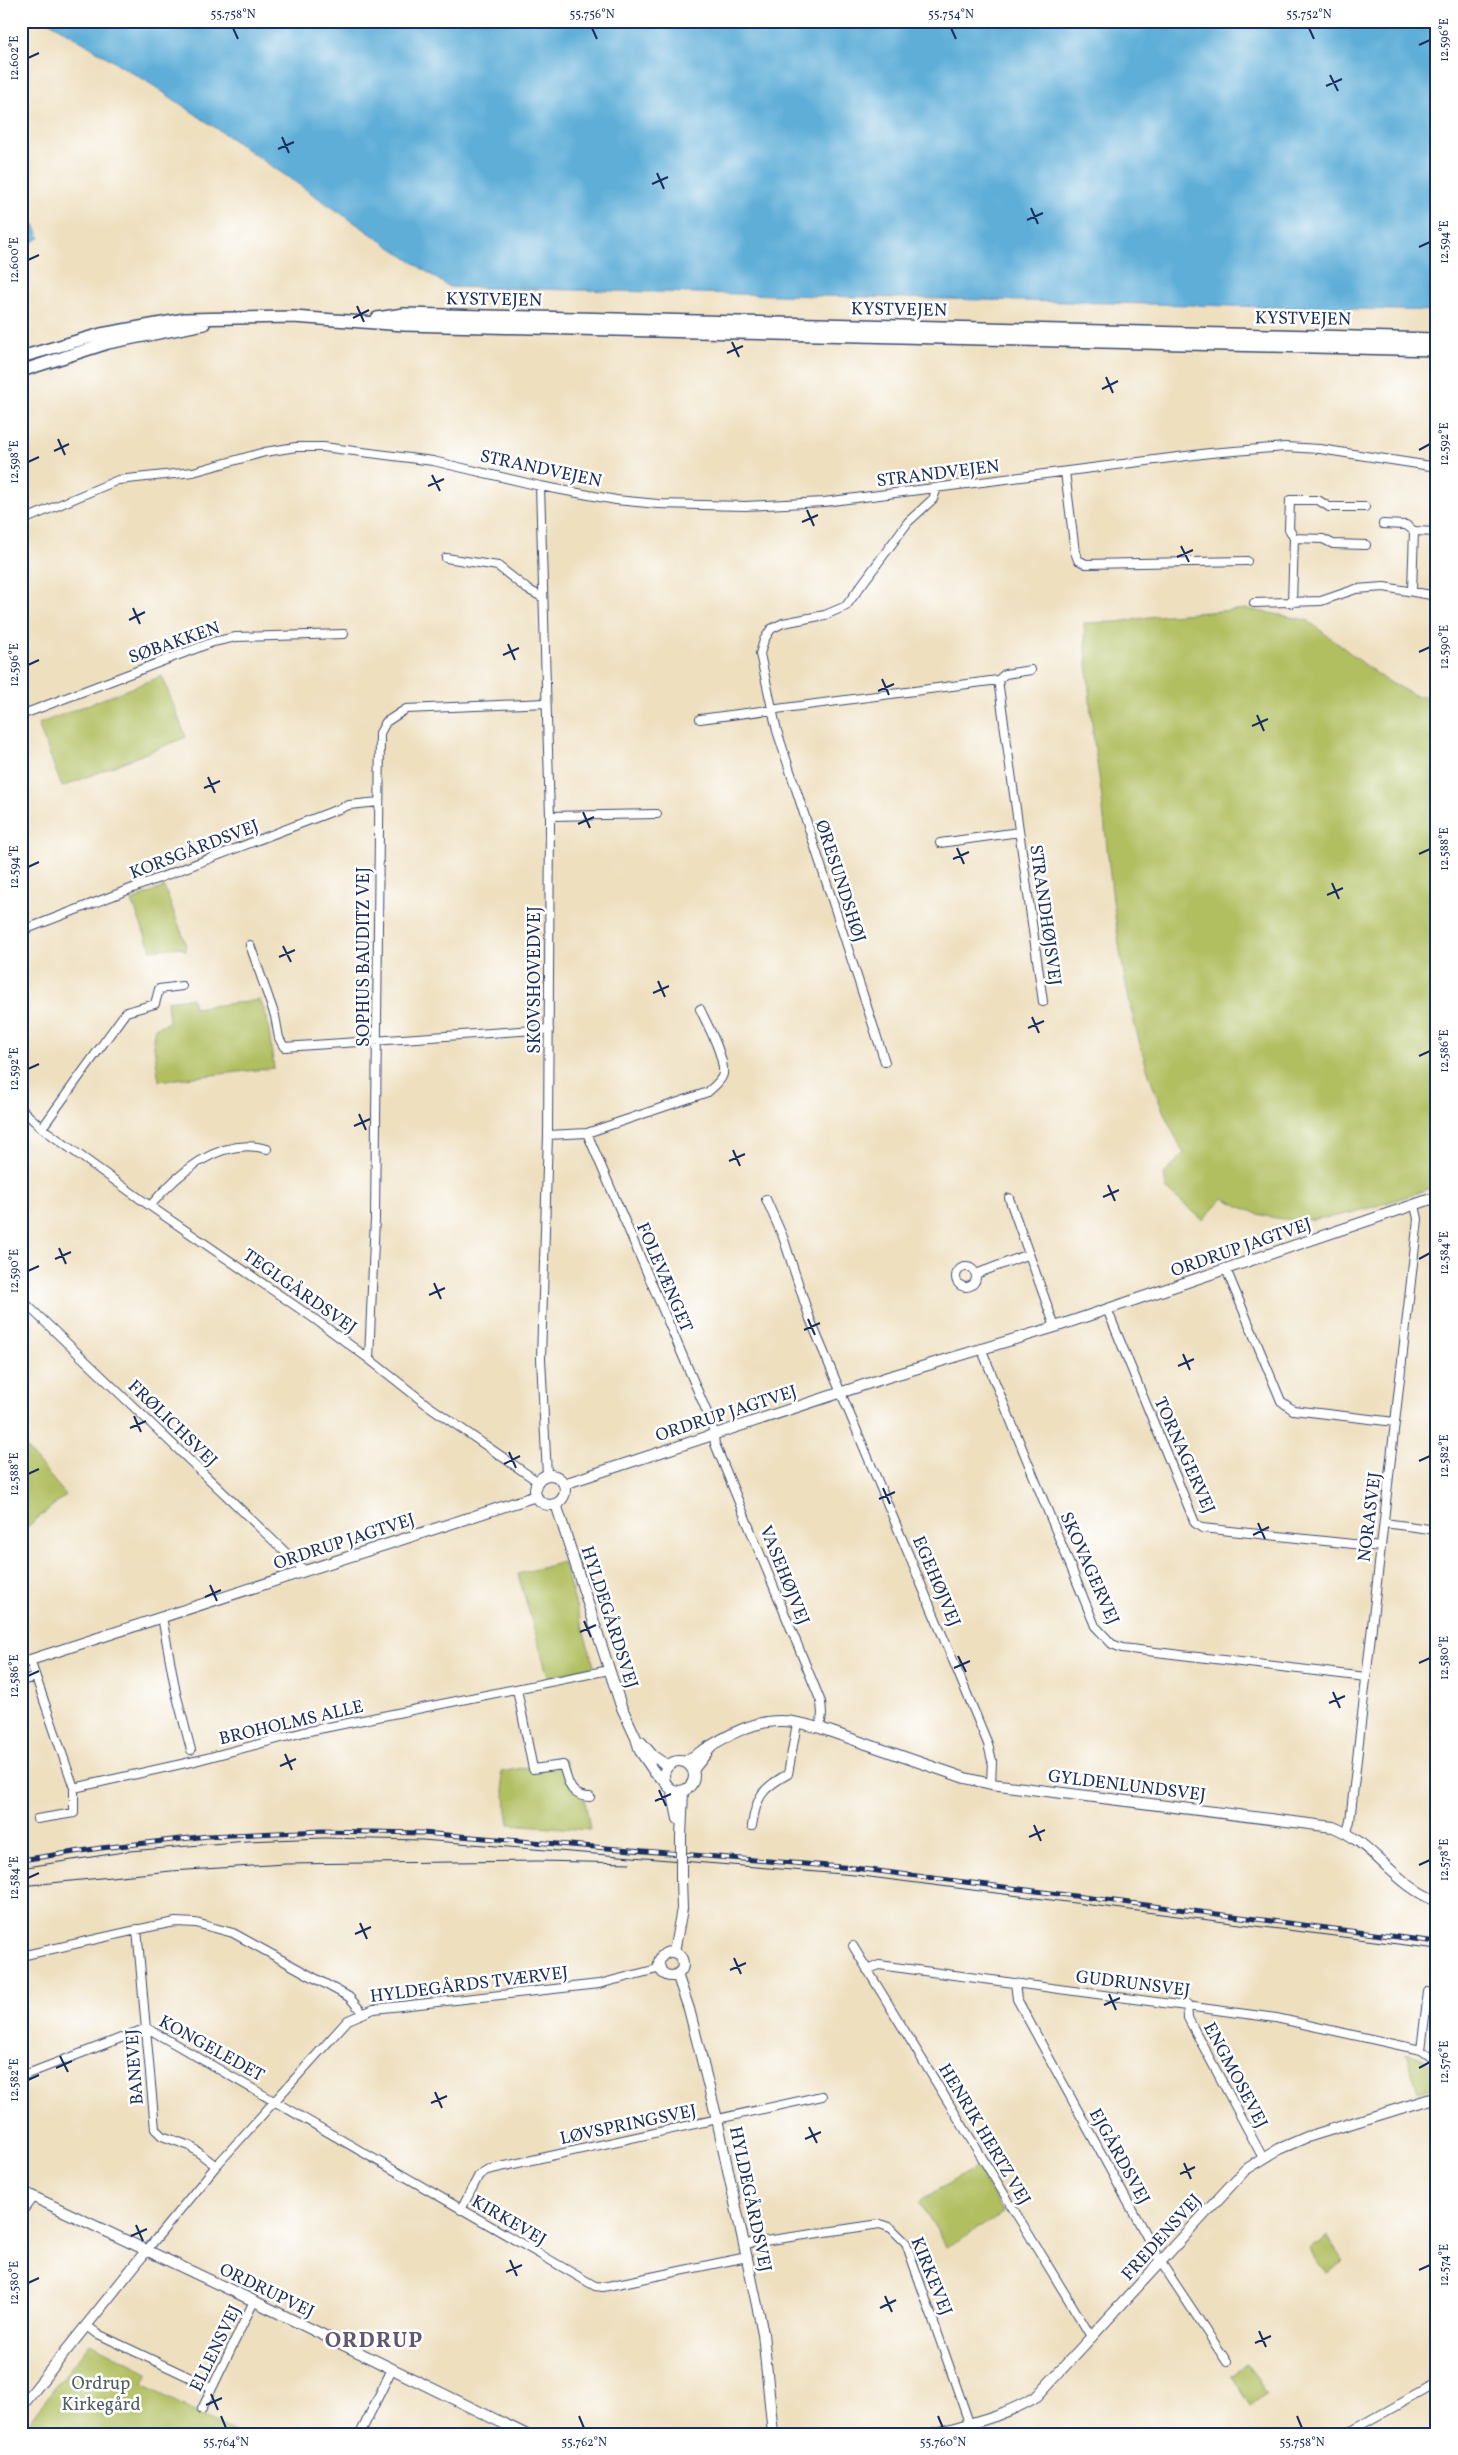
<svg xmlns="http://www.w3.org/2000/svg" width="1458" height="2455" font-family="Vollkorn,serif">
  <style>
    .green { fill: #b1bf61; stroke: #667760 }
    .water { fill: #5eaed8; stroke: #3c6e9b }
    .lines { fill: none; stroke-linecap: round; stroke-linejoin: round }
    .minor-casing { stroke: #3b496d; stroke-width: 10 }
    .tertiary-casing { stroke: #3b496d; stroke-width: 12 }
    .secondary-casing { stroke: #3b496d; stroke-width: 14 }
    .minor { stroke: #fff; stroke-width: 8 }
    .tertiary { stroke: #fff; stroke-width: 10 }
    .secondary { stroke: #fff; stroke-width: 11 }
    .tram { stroke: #1b2f5e; stroke-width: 1 }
    .rail-casing { stroke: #1b2f5e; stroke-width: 5 }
    .rail { stroke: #fff; stroke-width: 3; stroke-dasharray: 9; stroke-linecap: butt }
    .tertiary-bridge-casing { stroke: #3b496d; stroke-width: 12; stroke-linecap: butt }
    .tertiary-bridge { stroke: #fff; stroke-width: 10 }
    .ticks { fill: none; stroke: #1b2f5e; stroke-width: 2 }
    .labels { text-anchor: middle; stroke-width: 5; stroke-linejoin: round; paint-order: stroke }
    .street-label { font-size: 18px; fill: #1b2f5e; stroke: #fff }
    .park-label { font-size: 18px; fill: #50615f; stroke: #fff }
    .district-label { font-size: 22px; font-weight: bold; letter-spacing: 1px; fill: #63566e; stroke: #fff }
    .neatline { fill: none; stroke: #1b2f5e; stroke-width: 2 }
    .ticks-label { font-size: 12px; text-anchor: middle; fill: #1b2f5e }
  </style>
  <rect width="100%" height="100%" fill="#fff"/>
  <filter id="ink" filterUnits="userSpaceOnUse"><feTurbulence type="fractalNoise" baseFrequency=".02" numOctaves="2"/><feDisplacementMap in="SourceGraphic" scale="10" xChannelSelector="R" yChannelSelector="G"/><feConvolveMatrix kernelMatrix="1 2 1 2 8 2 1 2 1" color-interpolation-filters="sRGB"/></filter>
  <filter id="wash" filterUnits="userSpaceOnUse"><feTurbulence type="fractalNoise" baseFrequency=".0096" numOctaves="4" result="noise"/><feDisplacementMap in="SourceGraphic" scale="20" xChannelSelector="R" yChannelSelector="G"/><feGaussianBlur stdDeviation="1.12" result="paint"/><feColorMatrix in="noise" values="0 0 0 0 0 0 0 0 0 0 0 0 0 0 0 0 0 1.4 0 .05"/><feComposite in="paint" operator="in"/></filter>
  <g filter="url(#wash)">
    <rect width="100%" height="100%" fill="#eedfbf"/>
    <path class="green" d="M1247,609l60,11 78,60 31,16h21v490c-55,18 -121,46 -179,28 -12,-4 -24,-11 -35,-16l-20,22 -37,-31 -2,-15 20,-21c-60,-106 -69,-234 -82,-353 -2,-22 -7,-45 -9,-67 -4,-37 -6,-73 -9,-110l34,-1 37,-6z
      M162,676l24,61 -124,50 -24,-63z
      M164,887l21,54 1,10 -6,-4 -29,3 -19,-49z
      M192,998l2,10 66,-8 7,18 7,50 -115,13 -6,-42 2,-11 14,-6 -2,-21z
      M21,1442l45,53 -45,37z
      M563,1562l31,104 -46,11 -30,-103z
      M565,1760l8,31 10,-2 7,41 -81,-6 -8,-52z
      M1406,2053c20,5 31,12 31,34l-19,5z
      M976,2167l28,46 -57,34 -28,-46z
      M1327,2236l17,25 -18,12 -17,-25z
      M90,2343l58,29 -5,13 95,49h-217v-3z
      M1247,2364l20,30 -17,11 -19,-30z"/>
    <path class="water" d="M48,21h1389v290l-988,-24 -295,-201z
      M21,195l19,43 -19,8z"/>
  </g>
  <g filter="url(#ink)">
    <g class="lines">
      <g class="minor-casing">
        <path id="minor" d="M1065,472l10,80 3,8 8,4 161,-3
          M540,486l10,330 -2,319 -7,224 6,116
          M21,521l97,-41 75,-8 72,-20 31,-5h27l110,14 107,25 76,14 42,4 87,2 79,-4 386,-49 75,-6 35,2 117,18
          M1383,524l23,1 8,6 23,1
          M1294,538l29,1 10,5 33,1
          M446,558l52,8 29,23 15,8
          M1412,590l2,-59
          M1254,603l67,-2 35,-12 28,-2 53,9
          M1292,603l2,-65 -5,-9 1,-29h28l11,7h36
          M998,680l7,-6 26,-4
          M21,715l192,-73 23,-5 108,-3
          M700,719l298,-39 45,322
          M550,816l107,-2
          M940,843l79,-11
          M21,931l328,-126 30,-3
          M250,945l25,71 4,22 5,9 265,-18
          M885,1062l-108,-331 -17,-77 4,-14 7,-11 12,-6 42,-8 21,-9 62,-84 25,-23 4,-11
          M21,1109l21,19 108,78 166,114 53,39 57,45 111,77
          M42,1128l84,-116 29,-8 4,-15 23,-3
          M587,1133l125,291 3,20 106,258 1,12 -2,14
          M548,1135l39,-2 121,-41c5,-5 13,-10 15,-18 2,-17 -16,-50 -23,-65
          M1009,1198l46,129
          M766,1199l17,38 27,82 178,425 4,17 -1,23
          M150,1206c29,-34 70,-70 117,-57
          M956 1277a10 10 0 1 1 20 0a10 10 0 1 1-20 0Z
          M1226,1269l55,132 12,9 102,12
          M976,1274l53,-20
          M21,1299l283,271
          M1107,1309l88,214 7,5 179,19
          M981,1348l114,278 17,18 10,4 244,29
          M369,1359l6,-141 5,-485 6,-11 20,-13 140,-6
          M1384,1523l53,7
          M162,1617l14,76 15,57
          M30,1660l44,128v25l-37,6
          M21,1681l15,-4
          M517,1689l16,80 30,-4c5,17 7,32 27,32
          M74,1788l121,-27 109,-29 305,-62
          M752,1826c4,-29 10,-38 36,-52l9,-51
          M1347,1832l3,-11 68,-602 -3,-14
          M137,1929l18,200 7,7 28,10 26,20
          M853,1946l239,392
          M21,1956l133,-30 22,-4 20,1 37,10 116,64 13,15
          M867,1970l12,-5 397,53 145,32 16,11
          M1015,1983l2,16 143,262 67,101
          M1187,2004l1,14 75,140
          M1421,2050l7,-58
          M22,2076l125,-48 448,258 8,1 144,-30
          M461,2210l18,-35 8,-5 335,-74
          M21,2213l12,-16
          M744,2244l136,-20 11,4 15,15 67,191
          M146,2251l70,-85 132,-146 26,-11 225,-25 62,-16
          M86,2325l12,9 114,54
          M202,2409l52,-108
          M360,2434l32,-65
          M1346,2434l91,-51"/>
      </g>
      <g class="tertiary-casing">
        <path id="tertiary" d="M535 1490a15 15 0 1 1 30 0a15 15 0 1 1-30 0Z
          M564,1484l324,-107 167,-50 382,-130
          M556,1504l65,202 15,32 4,13 15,22 9,7
          M21,1663l515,-167
          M641,1742l12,14 15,10
          M664 1776a15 15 0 1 1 30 0a15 15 0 1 1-30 0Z
          M684,1762c29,-17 62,-42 98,-41 13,0 26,4 38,7l145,50 26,6 342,43c40,15 62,59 104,74
          M693,1770l19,-24
          M672,1790l6,29
          M681,1837l2,-46
          M674,1952l8,-43 -1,-30
          M659 1964a12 12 0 1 1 24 0a12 12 0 1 1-24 0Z
          M677,1974l12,35 28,110 46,214 10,101
          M21,2191l233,110 271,133
          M21,2407l125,-156
          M933,2434c35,-10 73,-18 104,-38l208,-226 34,-21 28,-12 130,-40"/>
      </g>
      <g class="secondary-casing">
        <path id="secondary" d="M377,318l27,-4 1033,25
          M21,357l80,-23 84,-15 108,-2 111,8 1033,25
          M21,371l87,-28 96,-19"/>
      </g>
      <use href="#minor" class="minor"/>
      <use href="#tertiary" class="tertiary"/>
      <use href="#secondary" class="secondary"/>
      <path class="tram" d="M21,1868l109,-17 117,-10 77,-3 98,2 432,35 583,74
        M21,1886l150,-15 114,-7 253,-3 92,2"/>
      <g class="rail-casing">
        <path id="rail" d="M21,1860l80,-12 107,-12 115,-5 99,2 432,35 583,74"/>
      </g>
      <use href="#rail" class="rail"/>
      <g class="tertiary-bridge-casing">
        <path id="tertiary-bridge" d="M681,1837v42"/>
      </g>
      <use href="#tertiary-bridge" class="tertiary-bridge"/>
    </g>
  </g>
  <path class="ticks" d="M233,28l5,11M592,28l5,11M951,28l5,11M1309,28l5,11M1419,45l11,-5M28,58l11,-5M1330,75l8,16M1326,86l16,-7M282,137l7,16M278,149l16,-7M657,173l7,16M652,184l16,-7M1031,208l7,16M1027,220l16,-7M1419,247l11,-5M28,260l11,-5M357,306l7,16M353,318l16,-8M732,342l7,15M727,353l16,-7M1106,377l7,16M1102,389l16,-8M58,439l7,16M1419,450l11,-6M54,451l15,-7M28,462l11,-5M432,475l8,16M428,486l16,-7M807,510l7,16M802,522l16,-7M1181,546l8,16M1177,557l16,-7M133,608l7,16M129,620l16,-8M508,644l7,16M1419,652l11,-5M503,655l16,-7M28,665l11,-5M882,679l7,16M878,691l16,-7M1257,715l7,16M1252,726l16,-7M208,777l7,16M204,788l16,-7M583,812l7,16M578,824l16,-7M957,848l7,16M1419,854l11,-5M953,859l16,-7M28,867l11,-5M1332,883l7,16M1327,895l16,-7M283,946l8,16M279,957l16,-7M658,981l7,16M653,993l16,-7M1032,1017l7,16M1028,1028l16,-7M1419,1056l11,-5M28,1069l11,-5M359,1114l7,16M354,1126l16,-7M733,1150l7,16M729,1161l16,-7M1108,1185l7,16M1103,1197l16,-7M59,1248l7,16M55,1259l16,-7M1419,1259l11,-6M28,1271l11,-5M434,1283l7,16M429,1295l16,-7M808,1319l7,16M804,1330l16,-7M1183,1354l7,16M1178,1366l16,-7M134,1416l7,16M130,1428l16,-7M509,1452l7,16M1419,1461l11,-5M504,1464l16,-8M28,1474l11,-5M883,1488l7,16M879,1499l16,-7M1258,1523l7,16M1253,1535l16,-8M210,1585l7,16M205,1597l16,-7M584,1621l7,16M580,1632l16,-7M958,1656l8,16M1419,1663l11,-5M954,1668l16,-7M28,1676l11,-5M1333,1692l7,16M1329,1703l16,-7M285,1754l7,16M280,1766l16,-7M659,1790l7,16M655,1801l16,-7M1034,1825l7,16M1029,1837l16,-7M1419,1865l11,-5M28,1878l11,-5M360,1923l7,16M355,1934l16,-7M734,1958l7,16M730,1970l16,-7M1109,1994l7,16M1104,2005l16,-7M60,2056l8,16M56,2068l16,-7M1419,2068l11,-6M28,2080l11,-5M435,2092l7,16M431,2103l16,-7M809,2127l8,16M805,2139l16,-7M1184,2163l7,16M1180,2174l15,-7M136,2225l7,16M131,2236l16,-7M510,2260l7,16M1419,2270l11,-5M506,2272l16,-7M28,2283l11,-5M885,2296l7,16M880,2308l16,-8M1259,2331l7,16M1255,2343l16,-7M211,2394l7,16M206,2405l16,-7M221,2416l5,12M579,2416l5,12M938,2416l5,12M1297,2416l5,12"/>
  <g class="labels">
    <g class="street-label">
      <text transform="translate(494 299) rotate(1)" y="6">KYSTVEJEN</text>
      <text transform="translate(899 309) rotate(1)" y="6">KYSTVEJEN</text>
      <text transform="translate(1303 318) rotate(1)" y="6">KYSTVEJEN</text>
      <text transform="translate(541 468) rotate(12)" y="6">STRANDVEJEN</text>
      <text transform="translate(938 473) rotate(-7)" y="6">STRANDVEJEN</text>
      <text transform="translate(174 642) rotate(-19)" y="6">SØBAKKEN</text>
      <text transform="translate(194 849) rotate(-21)" y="6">KORSGÅRDSVEJ</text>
      <text transform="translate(841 881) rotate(72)" y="6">ØRESUNDSHØJ</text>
      <text transform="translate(1046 915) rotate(82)" y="6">STRANDHØJSVEJ</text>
      <text transform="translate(363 957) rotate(-90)" y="6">SOPHUS BAUDITZ VEJ</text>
      <text transform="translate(534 980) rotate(-90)" y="6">SKOVSHOVEDVEJ</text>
      <text transform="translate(1241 1247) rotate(-19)" y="6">ORDRUP JAGTVEJ</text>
      <text transform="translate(665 1277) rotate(67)" y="6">FOLEVÆNGET</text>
      <text transform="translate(300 1291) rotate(35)" y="6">TEGLGÅRDSVEJ</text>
      <text transform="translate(726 1413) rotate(-18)" y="6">ORDRUP JAGTVEJ</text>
      <text transform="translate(173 1423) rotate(44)" y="6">FRØLICHSVEJ</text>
      <text transform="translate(1185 1455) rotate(66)" y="6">TORNAGERVEJ</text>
      <text transform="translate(1369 1517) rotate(-83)" y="6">NORASVEJ</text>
      <text transform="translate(344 1541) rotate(-18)" y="6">ORDRUP JAGTVEJ</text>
      <text transform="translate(1090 1568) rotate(66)" y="6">SKOVAGERVEJ</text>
      <text transform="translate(785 1575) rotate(68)" y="6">VASEHØJVEJ</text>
      <text transform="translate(937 1581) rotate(67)" y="6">EGEHØJVEJ</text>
      <text transform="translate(610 1617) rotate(72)" y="6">HYLDEGÅRDSVEJ</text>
      <text transform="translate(291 1722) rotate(-13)" y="6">BROHOLMS ALLE</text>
      <text transform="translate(1127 1785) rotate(7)" y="6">GYLDENLUNDSVEJ</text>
      <text transform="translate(1133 1983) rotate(7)" y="6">GUDRUNSVEJ</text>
      <text transform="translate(469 1984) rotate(-7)" y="6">HYLDEGÅRDS TVÆRVEJ</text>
      <text transform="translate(212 2048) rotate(29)" y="6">KONGELEDET</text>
      <text transform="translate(134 2067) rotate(-94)" y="6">BANEVEJ</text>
      <text transform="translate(1236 2075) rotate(62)" y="6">ENGMOSEVEJ</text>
      <text transform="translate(628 2124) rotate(-12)" y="6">LØVSPRINGSVEJ</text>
      <text transform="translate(985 2134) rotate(59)" y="6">HENRIK HERTZ VEJ</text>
      <text transform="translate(1120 2156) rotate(61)" y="6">EJGÅRDSVEJ</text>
      <text transform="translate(751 2199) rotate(78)" y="6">HYLDEGÅRDSVEJ</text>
      <text transform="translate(509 2220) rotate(30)" y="6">KIRKEVEJ</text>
      <text transform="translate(1161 2237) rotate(-48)" y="6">FREDENSVEJ</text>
      <text transform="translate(932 2276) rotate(68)" y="6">KIRKEVEJ</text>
      <text transform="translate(267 2290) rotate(26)" y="6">ORDRUPVEJ</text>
      <text transform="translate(215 2348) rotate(-64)" y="6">ELLENSVEJ</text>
    </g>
    <g class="park-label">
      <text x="101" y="2389">Ordrup<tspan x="101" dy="21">Kirkegård</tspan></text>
    </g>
    <g class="district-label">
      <text x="374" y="2347">ORDRUP</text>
    </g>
  </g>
  <rect width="1458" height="2455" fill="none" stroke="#fff" stroke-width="55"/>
  <rect x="28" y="28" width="1402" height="2400" class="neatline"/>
  <g class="ticks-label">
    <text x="233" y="18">55.758°N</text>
    <text x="592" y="18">55.756°N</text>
    <text x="951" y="18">55.754°N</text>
    <text x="1309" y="18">55.752°N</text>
    <text transform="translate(1444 40) rotate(-90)" y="4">12.596°E</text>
    <text transform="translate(14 58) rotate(-90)" y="4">12.602°E</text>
    <text transform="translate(1444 242) rotate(-90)" y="4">12.594°E</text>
    <text transform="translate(14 260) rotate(-90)" y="4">12.600°E</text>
    <text transform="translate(1444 444) rotate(-90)" y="4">12.592°E</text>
    <text transform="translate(14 462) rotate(-90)" y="4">12.598°E</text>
    <text transform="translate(1444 647) rotate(-90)" y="4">12.590°E</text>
    <text transform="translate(14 665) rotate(-90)" y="4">12.596°E</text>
    <text transform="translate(1444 849) rotate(-90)" y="4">12.588°E</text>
    <text transform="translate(14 867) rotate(-90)" y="4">12.594°E</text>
    <text transform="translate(1444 1051) rotate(-90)" y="4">12.586°E</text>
    <text transform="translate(14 1069) rotate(-90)" y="4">12.592°E</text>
    <text transform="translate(1444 1253) rotate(-90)" y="4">12.584°E</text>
    <text transform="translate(14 1271) rotate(-90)" y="4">12.590°E</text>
    <text transform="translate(1444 1456) rotate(-90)" y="4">12.582°E</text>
    <text transform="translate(14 1474) rotate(-90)" y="4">12.588°E</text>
    <text transform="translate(1444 1658) rotate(-90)" y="4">12.580°E</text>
    <text transform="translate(14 1676) rotate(-90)" y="4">12.586°E</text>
    <text transform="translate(1444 1860) rotate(-90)" y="4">12.578°E</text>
    <text transform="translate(14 1878) rotate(-90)" y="4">12.584°E</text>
    <text transform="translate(1444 2062) rotate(-90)" y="4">12.576°E</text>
    <text transform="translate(14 2080) rotate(-90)" y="4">12.582°E</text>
    <text transform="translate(1444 2265) rotate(-90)" y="4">12.574°E</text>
    <text transform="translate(14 2283) rotate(-90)" y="4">12.580°E</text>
    <text x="226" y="2446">55.764°N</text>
    <text x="584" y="2446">55.762°N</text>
    <text x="943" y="2446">55.760°N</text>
    <text x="1302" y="2446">55.758°N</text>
  </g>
</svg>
